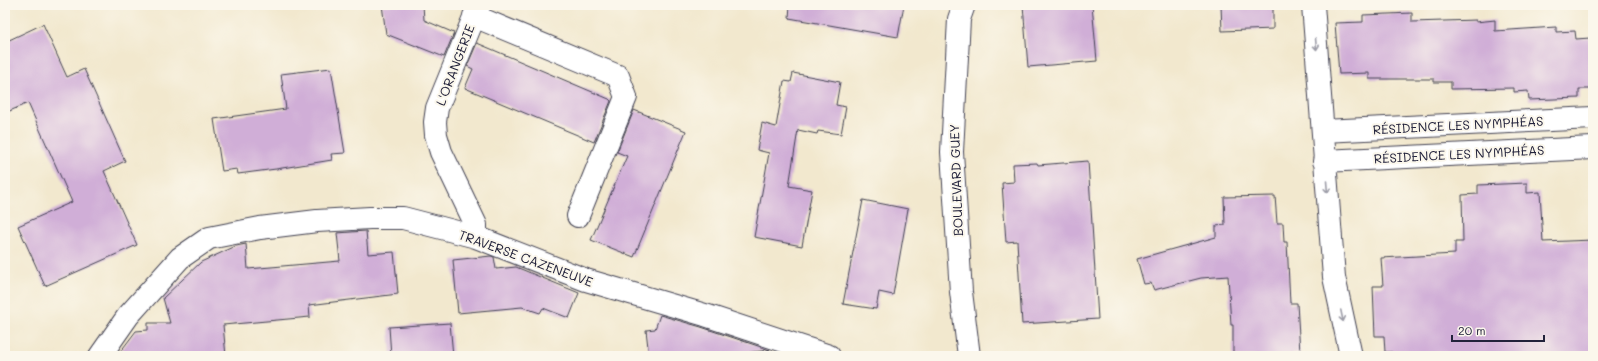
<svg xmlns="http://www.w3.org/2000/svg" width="1598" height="361" font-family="Mali,sans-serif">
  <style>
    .building { fill: #d0aed7 }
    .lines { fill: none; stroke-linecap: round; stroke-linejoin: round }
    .minor-casing { stroke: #414051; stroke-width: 24 }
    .minor { stroke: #fff; stroke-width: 22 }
    .oneway { stroke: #9c9ca7 }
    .labels { text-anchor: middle; stroke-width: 4; stroke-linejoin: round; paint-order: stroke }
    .street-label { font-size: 13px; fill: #22223b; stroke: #fbf7ec }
  </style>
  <rect width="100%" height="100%" fill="#fbf7ec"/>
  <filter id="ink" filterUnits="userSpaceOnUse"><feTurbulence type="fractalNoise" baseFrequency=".025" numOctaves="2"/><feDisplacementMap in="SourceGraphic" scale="8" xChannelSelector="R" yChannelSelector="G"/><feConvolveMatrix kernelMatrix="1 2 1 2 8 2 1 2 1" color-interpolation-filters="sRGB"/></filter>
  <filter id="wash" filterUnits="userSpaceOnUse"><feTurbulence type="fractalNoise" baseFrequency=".012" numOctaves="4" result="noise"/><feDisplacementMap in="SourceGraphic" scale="16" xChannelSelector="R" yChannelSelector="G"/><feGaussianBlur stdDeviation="0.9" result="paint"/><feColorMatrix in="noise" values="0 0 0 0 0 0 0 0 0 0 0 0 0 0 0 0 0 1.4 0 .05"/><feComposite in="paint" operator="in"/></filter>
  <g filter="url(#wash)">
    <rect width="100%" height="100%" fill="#f2e8ce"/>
    <g id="blocks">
      <path class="building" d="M382,5h41l1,15 30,13 -10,24 -58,-23z
        M790,5h114l-6,32 -109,-19z
        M1023,5h69l5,56 -69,6z
        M1221,5h52v24l-51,2z
        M1412,13v9l64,-2v2l19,-2v11l61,-4v5l19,-1 1,8 14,-1 3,51h-14v9l-50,2 -1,-9 -14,1v-4l-63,1v-7h-17v-3h-65v-6l-30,1 -4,-51 28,-1v-7z
        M43,24l24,53 17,-8 41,92 -21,10 33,74 -92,41 -27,-60 54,-24 -44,-99 -23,10v-71z
        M477,43l132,56 2,2 -17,41 -129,-54 8,-19 -6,-3z
        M331,68l14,85 -14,1 1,6 -56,9 -38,5 -1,-5 -15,2 -8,-52 72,-10 -5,-35z
        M793,73l47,9 -4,23 10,2 -5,27 -23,-3 -1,3 -19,-4 -9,56 23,4 -10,56 -48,-9 15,-84 -12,-3 5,-27 14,4 8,-46 7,1z
        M634,110l52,21 -52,126 -43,-17 36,-84 -10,-4z
        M1088,161l10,158 -76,5 -5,-83 -11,1 -4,-59 12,-1 -1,-18 24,-1 1,2z
        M1527,183v10l13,-1 3,50 50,-2v116h-200l-1,-4h-7l-1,-16h-9l-2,-50h10l-2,-28 74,-4v-12h8l-1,-47 16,-1v-9z
        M1275,196l2,27h6l1,19h3l3,61h7l3,50h-8v3h-59v-31h-2l-3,-49 -27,2 -47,12 -3,-7 -7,1 -7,-25 79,-22v-11l9,-1 -1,-28z
        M863,200l45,9 -15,86 -14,-3 -3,17 -33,-5z
        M366,231l2,23 26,-2 4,42 -89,11 1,12 -87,8 3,31h-109l19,-25 12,-1v-7h22l-7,-25 38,-36 35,-16 10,-2 2,25 92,-8 -3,-28z
        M491,256l3,1 2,12 20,-2 63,26 -10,25 -26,-10 -3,5 -18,-6 -64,6 -5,-53z
        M660,315l41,12 69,23 -50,6h-71l-3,-26 9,-1z
        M450,323l3,33h-62l-2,-29z"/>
    </g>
  </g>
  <g filter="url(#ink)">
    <use href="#blocks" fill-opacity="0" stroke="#414051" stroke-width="1"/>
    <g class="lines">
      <g class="minor-casing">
        <path id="minor" d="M964,5l-5,14 -7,133 9,140 8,64
          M1313,5l21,272 17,79
          M474,16l144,60 8,21 -48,119
          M1323,131l270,-13
          M1324,161l269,-13
          M476,237v-12l-35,-73 -5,-17 -1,-13 2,-14 42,-103
          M100,356l28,-40 52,-58 29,-20 51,-10 57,-7 53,-3h33l73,19 110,43 119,35 124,41"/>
      </g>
      <use href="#minor" class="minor"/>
    </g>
    <defs><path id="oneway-shaft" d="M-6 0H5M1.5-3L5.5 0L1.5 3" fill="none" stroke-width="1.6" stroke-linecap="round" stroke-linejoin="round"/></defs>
    <g class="oneway">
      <use href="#oneway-shaft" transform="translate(1316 44) rotate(85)"/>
      <use href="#oneway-shaft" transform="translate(1327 187) rotate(85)"/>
      <use href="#oneway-shaft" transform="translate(1342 316) rotate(78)"/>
    </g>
  </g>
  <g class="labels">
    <g class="street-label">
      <text transform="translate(455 65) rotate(-69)" y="5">L'ORANGERIE</text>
      <text transform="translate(1458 125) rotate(-3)" y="5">RÉSIDENCE LES NYMPHÉAS</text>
      <text transform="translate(1459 154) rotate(-3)" y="5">RÉSIDENCE LES NYMPHÉAS</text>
      <text transform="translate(956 180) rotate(-92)" y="5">BOULEVARD GUEY</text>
      <text transform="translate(526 258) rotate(20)" y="5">TRAVERSE CAZENEUVE</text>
    </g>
  </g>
  <rect width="1598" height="361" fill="none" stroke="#fbf7ec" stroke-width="20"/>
  <path d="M1452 335v6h92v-6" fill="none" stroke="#22223b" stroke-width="2"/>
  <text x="1458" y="335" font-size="12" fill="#22223b" stroke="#fbf7ec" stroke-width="3" paint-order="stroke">20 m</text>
</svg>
